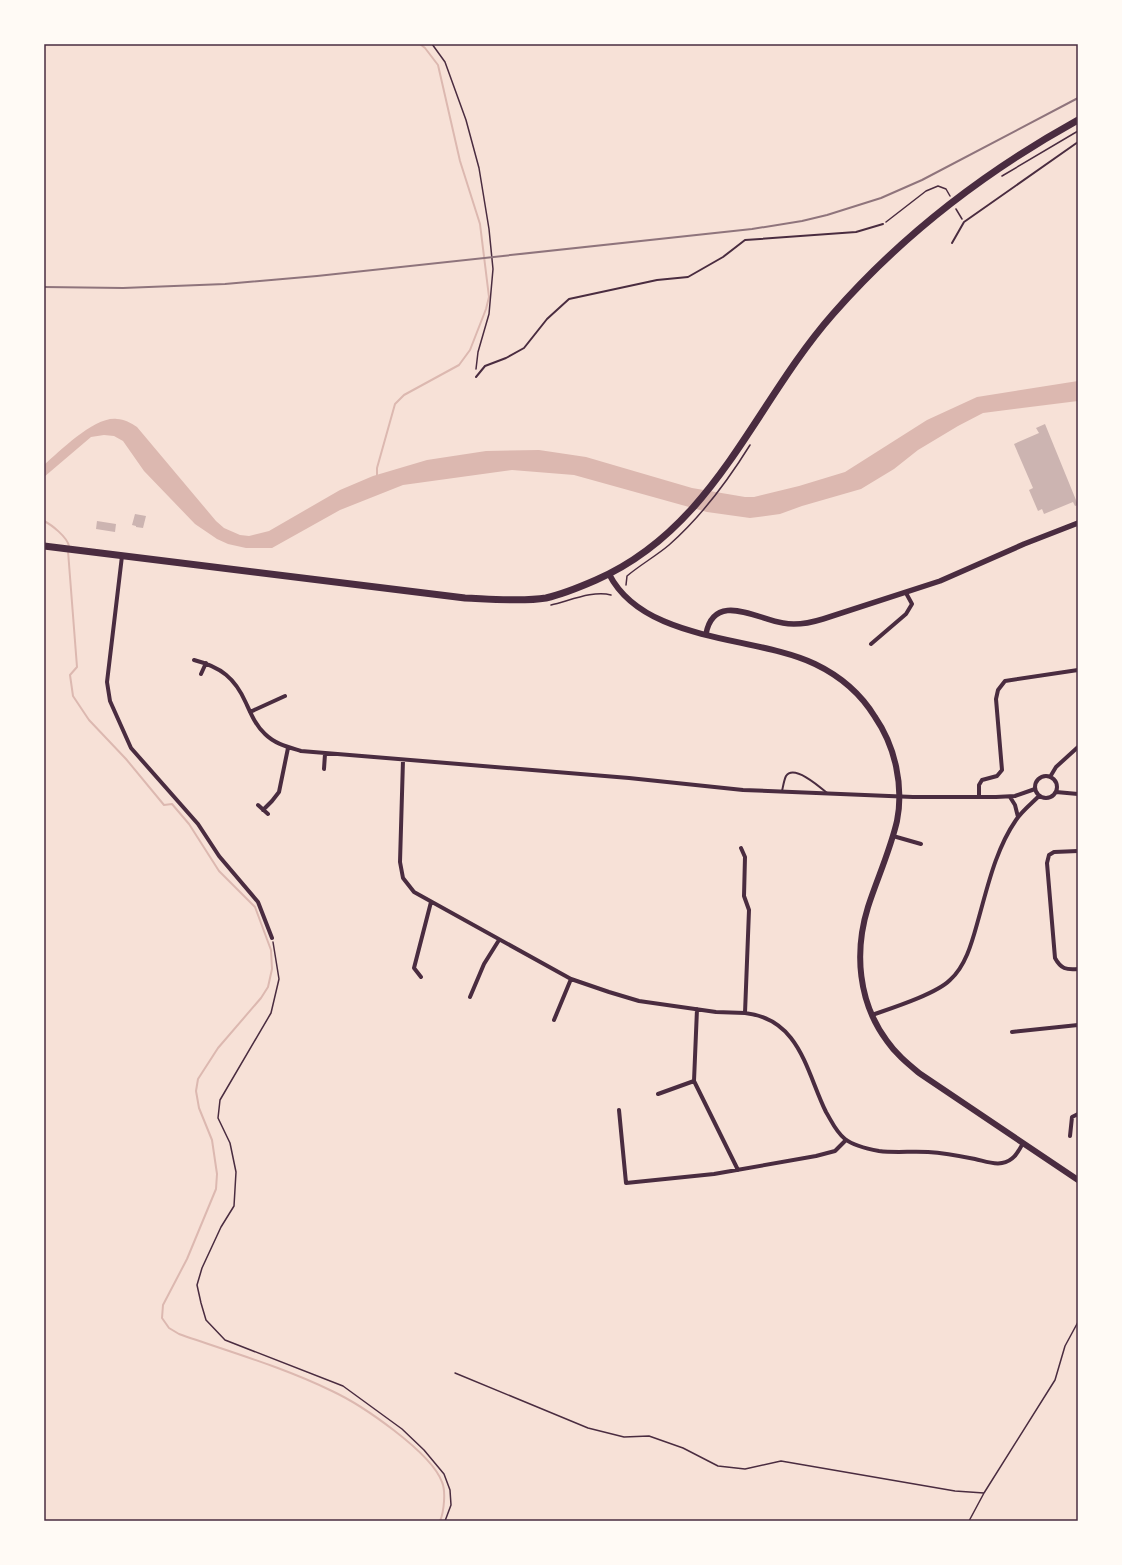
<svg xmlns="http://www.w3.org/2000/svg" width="1122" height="1565" font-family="Bitter,serif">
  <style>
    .water { fill: #dcb8b0 }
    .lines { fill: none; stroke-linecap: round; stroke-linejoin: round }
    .stream { stroke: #dcb8b0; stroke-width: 2 }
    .building { fill: #ccb4b1 }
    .path { stroke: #4a2c40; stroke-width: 1.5 }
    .service { stroke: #4a2c40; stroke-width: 2 }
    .minor { stroke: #4a2c40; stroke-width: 4 }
    .tertiary { stroke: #4a2c40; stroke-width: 5.5 }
    .secondary { stroke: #4a2c40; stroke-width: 6 }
    .primary { stroke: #4a2c40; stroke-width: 7 }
    .rail { stroke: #8f747c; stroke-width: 2 }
    .neatline { fill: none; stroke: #4a2c40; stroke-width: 1.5 }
  </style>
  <rect width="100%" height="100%" fill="#f7e1d7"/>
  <path class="water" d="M1078,381v20l-95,12 -25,13 -40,24 -24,19 -33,20 -59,17 -22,8 -30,4 -43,-6 -133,-37 -62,-5 -109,15 -63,25 -68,38h-26l-18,-4 -11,-5 -22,-15 -51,-53 -21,-30 -9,-5 -10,-1 -13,2 -47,40v-12c16,-14 51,-49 73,-46 7,0 14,4 20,8l79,94 8,7 16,7 9,1 20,-5 71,-41 33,-14 54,-16 59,-9 53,-1 47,7 106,31 53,9h9l45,-11 46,-14 82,-52 50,-23z"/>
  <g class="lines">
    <path class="stream" d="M377,476v-8l18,-64 9,-9 55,-30 11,-15 16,-41 3,-12 -9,-73 -20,-63 -22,-96 -13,-17 -5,-4
      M44,521c8,4 23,16 25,25
      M68,551l9,116 -7,8 3,21 16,24 37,39 38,46 8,-1 17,20 30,47 36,36 16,43 1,19 -4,18 -7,11 -43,50 -20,31 -2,12 3,17 13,32 5,34 -1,15 -29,70 -24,46 -1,13 7,10 10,6c51,18 104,33 153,57 30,14 99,61 110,91 4,9 2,30 -2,39"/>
  </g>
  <path class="building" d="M1045,424l33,81 -3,1 -2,-4 -29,12 -2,-5 -4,2 -9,-21 4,-2 -19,-44 25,-11 -3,-5z
    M135,514l11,2 -3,12 -7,-1v-1l-4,-1z
    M97,521l19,3 -1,8 -19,-3z"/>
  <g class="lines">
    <path class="path" d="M432,44l13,18 21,58 13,48 10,61 4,40 -4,45 -11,38 -2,17
      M1002,176l76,-45
      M956,209l6,10
      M886,222l40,-31 12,-5 8,3 4,7
      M626,585l1,-9c13,-11 29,-20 42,-31 33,-29 58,-63 81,-100
      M551,605c18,-4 42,-15 60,-10
      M273,942l6,37 -8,34 -51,87 -2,18 12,25 6,29 -2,34 -13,21 -19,41 -5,17 4,18 5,17 19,20 118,46 59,43 22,21 20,24 6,16 1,15 -6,16
      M455,1373l133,55 36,9 25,-1 34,12 35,18 27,3 36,-8 174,30 29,2
      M969,1521l15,-28 71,-113 10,-34 13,-24"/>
    <path class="service" d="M952,243l12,-21 114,-80
      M476,377l9,-11 21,-8 18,-10 23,-29 22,-20 88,-19 31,-3 35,-20 22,-17 111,-8 27,-8
      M782,791c1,-4 2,-11 4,-15 8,-12 34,11 41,17"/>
    <path class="minor" d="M122,556l-15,126 3,19 21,47 67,76 21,32 39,46 14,36
      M871,644l35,-30 6,-10 -6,-11
      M194,660c27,7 41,18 52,43 5,11 10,23 19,31 10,10 23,13 36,17l328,27 114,12 170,7h83l19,-1 20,-7
      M201,674l5,-11
      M250,712l35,-16
      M403,760l-3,102 3,16 11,14 157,87 38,13 30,9 77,11 29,1 4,-103 -5,-14 1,-39 -4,-9
      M324,769l1,-15
      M1035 787a11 11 0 1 1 22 0a11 11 0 1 1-22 0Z
      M1050,777l6,-10 22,-20
      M1056,792l22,2
      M979,797v-12l3,-5 15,-4 5,-6 -6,-71 2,-9 7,-9 73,-11
      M1010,797l5,8 3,12
      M258,805l10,9
      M263,810l9,-9 7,-9 9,-44
      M893,836l28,8
      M1078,851l-24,1 -5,3 -2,8 8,95c6,11 11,12 23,11
      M421,977l-7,-9 17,-66
      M470,997l14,-33 15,-24
      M697,1009l-3,72 44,89
      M745,1013c55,6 61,58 81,99 6,10 10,20 19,27 9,7 23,10 34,12 16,2 33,0 49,1 16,1 32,4 47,7 9,2 19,6 27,4 12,-2 16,-11 21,-20
      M872,1015c20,-7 64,-21 78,-35 17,-15 23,-42 29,-63 9,-32 17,-68 37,-97 6,-9 15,-16 23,-24
      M554,1020l17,-41
      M1012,1032l66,-7
      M658,1094l36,-13
      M619,1110l7,73 88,-9 102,-18 19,-5 11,-11
      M1070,1136l2,-19 6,-3"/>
    <path class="tertiary" d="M706,634c8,-43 51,-15 77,-11 14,3 27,0 40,-4l117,-38 84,-37 54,-21"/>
    <path class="secondary" d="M609,574c35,69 145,61 206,90 25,12 46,30 60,53 20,29 29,69 22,104 -7,30 -20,58 -29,86 -14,45 -10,95 19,134 9,13 20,22 32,32l159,107"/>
    <path class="primary" d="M44,546l421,52c25,1 57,4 81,0 17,-4 34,-11 50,-18 119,-52 157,-175 237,-266 70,-80 153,-143 245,-194"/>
    <path class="rail" d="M44,287l79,1 102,-4 92,-8 435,-47 50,-8 25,-6 54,-17 41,-18 156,-82"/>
  </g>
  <rect width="1122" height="1565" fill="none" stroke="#fffaf5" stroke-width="90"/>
  <rect x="45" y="45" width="1032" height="1475" class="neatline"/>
</svg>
